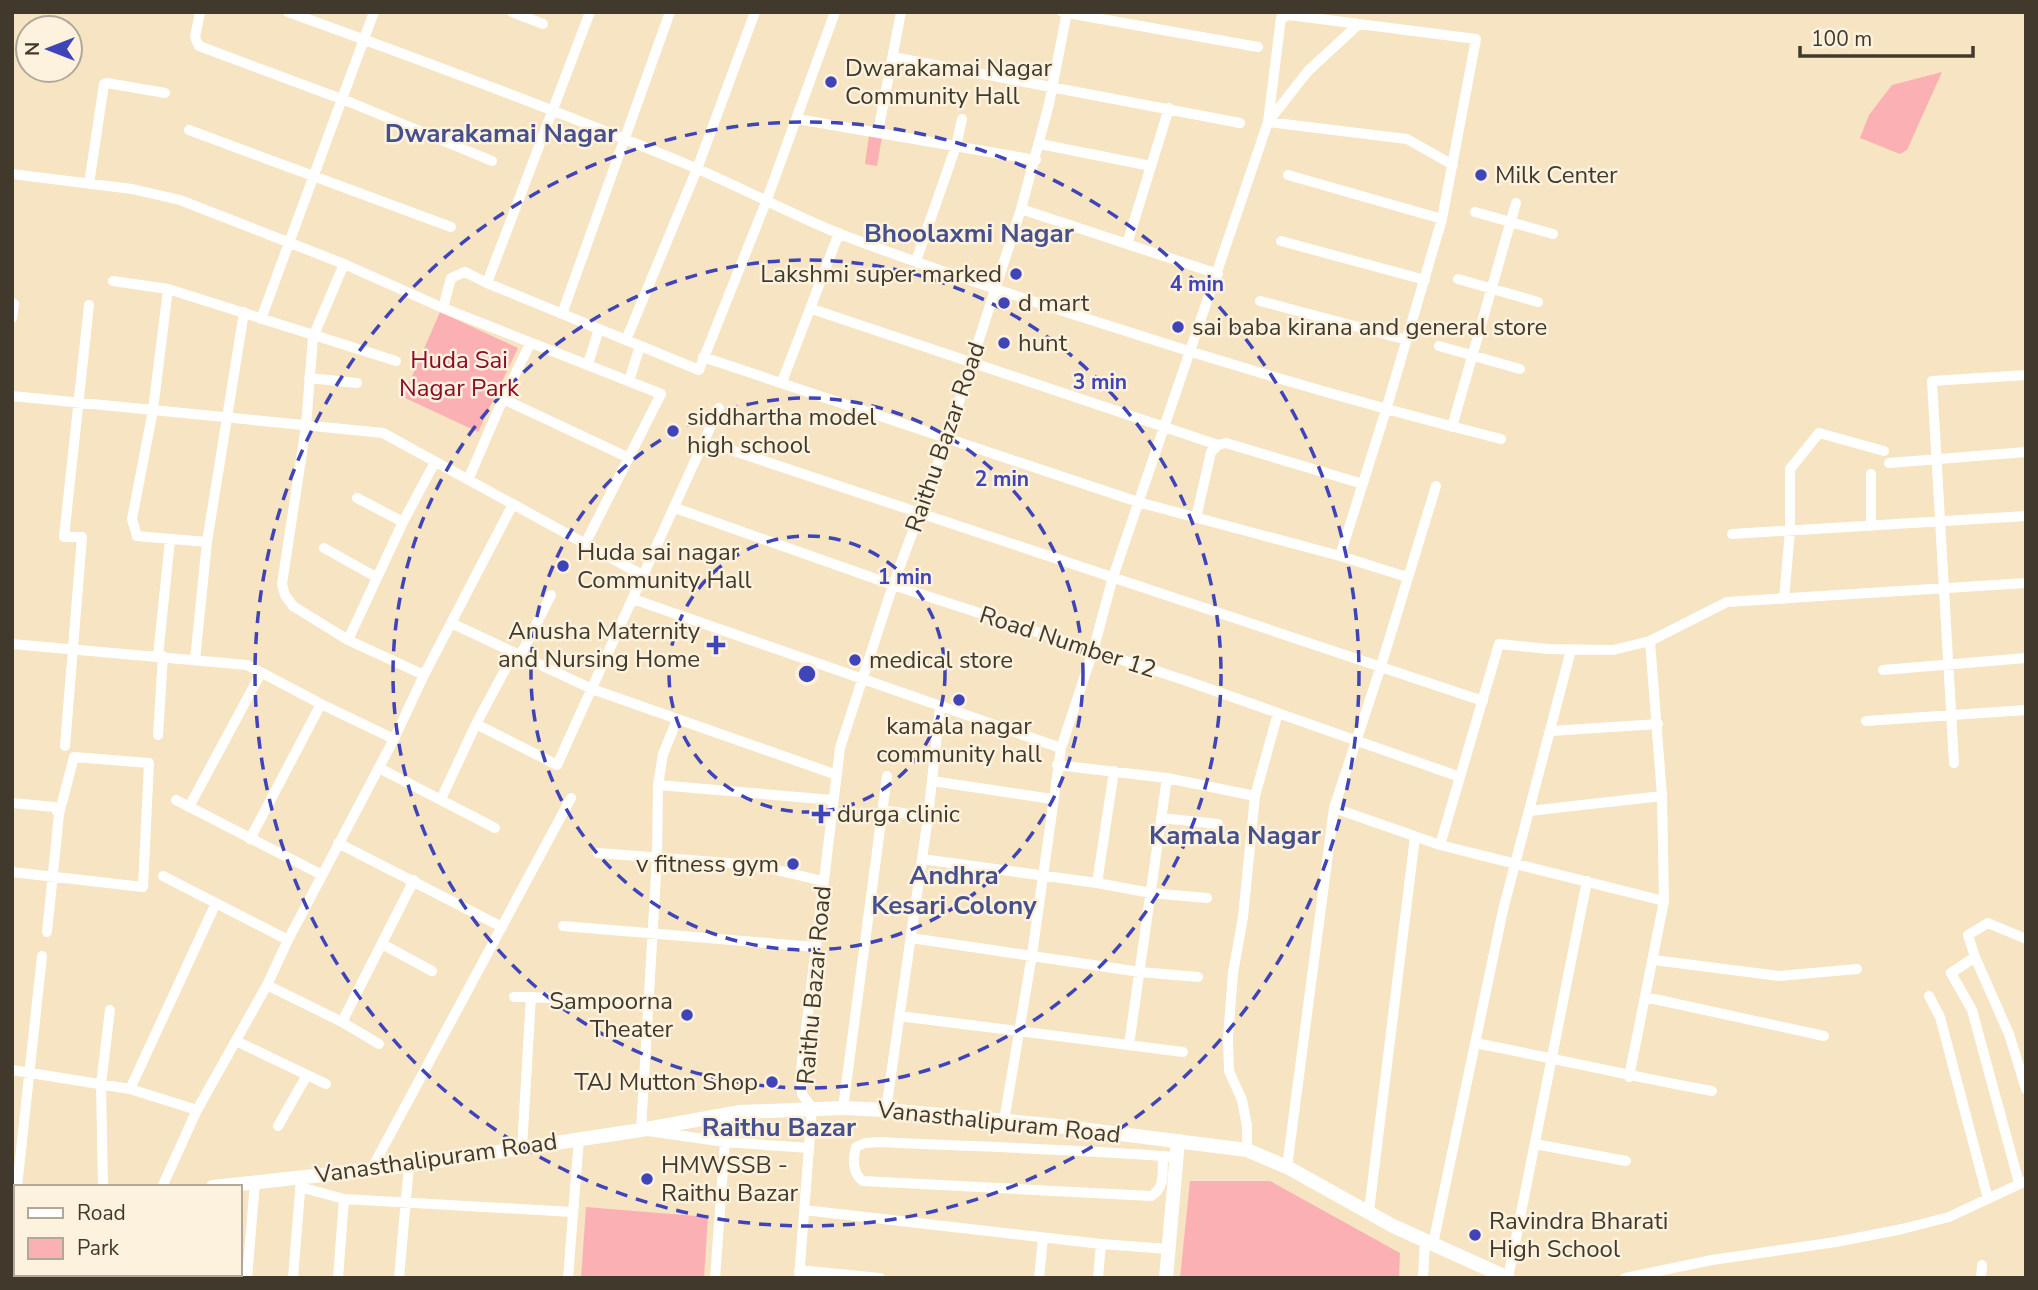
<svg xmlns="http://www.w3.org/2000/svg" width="2038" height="1290" font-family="'Nunito Sans',sans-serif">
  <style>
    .green { fill: #fbb1b4 }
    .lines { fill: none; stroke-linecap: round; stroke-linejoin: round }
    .street { stroke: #fff; stroke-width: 10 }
    .secondary { stroke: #fff; stroke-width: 14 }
    .ring { fill: none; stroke: #3f45b9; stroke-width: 3.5; stroke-dasharray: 12 9 }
    .poi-dot { fill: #3f45b9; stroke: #fdf2de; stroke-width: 2.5 }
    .labels { text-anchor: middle; stroke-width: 5; stroke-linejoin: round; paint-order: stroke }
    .poi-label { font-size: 24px; fill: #413a2c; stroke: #fdf2de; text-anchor: start }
    .park-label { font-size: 24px; fill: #8a0c2b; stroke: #fdf2de }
    .street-label { font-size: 24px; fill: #413a2c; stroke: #fdf2de }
    .neighbourhood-label { font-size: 26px; font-weight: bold; fill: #46508d; stroke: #fdf2de }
    .centre { fill: #3f45b9; stroke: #fdf2de; stroke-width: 3.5 }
    .ring-label { font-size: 21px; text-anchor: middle; font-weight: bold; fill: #3f45b9; stroke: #fdf2de; stroke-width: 5; stroke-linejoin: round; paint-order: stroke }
  </style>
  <rect width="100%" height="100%" fill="#f6e4c2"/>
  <path class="green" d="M1942,72l-35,78 -7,4 -40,-16 9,-23 23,-30z
    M869,135l13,2 -5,29 -12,-2z
    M440,312l78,36 -40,84 -75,-35z
    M1190,1181h80l130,72 -1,25h-219z
    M586,1207l122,10 -4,61h-123z"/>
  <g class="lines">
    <path class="street" d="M200,12l-5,25 4,9 153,57 140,58
      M288,12c136,49 271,99 405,155 50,21 97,47 147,67 89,34 179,63 270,92 129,42 260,80 391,113
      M512,12l31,12
      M590,12l-103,271 212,87 67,-168 69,-190
      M1062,12l196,35
      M893,57l347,66
      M797,119l239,41
      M189,130l262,97
      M878,132l23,-120
      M1040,144l111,22
      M12,174l120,15 48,11 164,64 99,44 218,86 -76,150
      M1288,175l154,44 -56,191 -46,146
      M89,184l15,-100 3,-1 58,10
      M1021,209l106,35 42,-136
      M1475,212l78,22
      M1442,219l34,-180 -187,-24 -8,3 -13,104 139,17 46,26
      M1281,241l144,39
      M1127,244l91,30
      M916,261l40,-115 6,-27
      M344,264l-31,73 -7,89 -24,158 3,11 8,11 55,34 76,35
      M1458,279l80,23
      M113,281l55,8 228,72
      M168,289l-15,121 -21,109 5,17 70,6
      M1260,301l147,39
      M443,308l8,-30 14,-6 22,11
      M812,309l406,136
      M562,314l108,-302
      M12,318l2,-14
      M261,319l113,-307
      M626,340l71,-171 58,-157
      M1439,346l81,23
      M703,357l435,145 202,54 67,21
      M588,364l11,-35
      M309,378l48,5
      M629,381l11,-35
      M782,382l57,-149
      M12,396l371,37 261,143
      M503,399l126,59
      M1452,427l64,-224
      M704,441l779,260
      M1889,463l137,-11
      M468,480l35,-81 27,-55
      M357,498l46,24
      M675,508l218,77 294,96 273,96
      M1196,518l15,-66 7,-7 8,-2 137,41
      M1871,526v-52
      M1732,534l294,-18
      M324,548l52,29
      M633,599l428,149
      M1784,599l6,-68v-62l29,-36 65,18
      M451,623l141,66 245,86
      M348,640l55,-118 32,-60
      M12,644l235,21 74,39 73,35
      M158,656l12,-116
      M520,656l31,-61
      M195,660l12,-118 37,-230
      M1883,670l143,-12
      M677,720l-14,34 -5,31 -1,73 -16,272 84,12 84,6
      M1866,721l160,-11
      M476,724l81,41 162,-357
      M1551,731l107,-7
      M158,735l5,-79
      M65,746l17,-209h-18l25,-232
      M1954,763l-22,-382 94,-6
      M1057,765l110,13 88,18
      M379,768l116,60
      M932,781l120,18
      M658,785l175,15
      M441,799l35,-75 38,-71
      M176,800l146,75
      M12,803l42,4 5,7
      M189,807l72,-134
      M1334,808l106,37 224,56
      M882,810l46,7
      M1529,811l133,-15
      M1161,818l57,6
      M250,839l71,-135
      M338,843l164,84
      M1440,845l59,-201 50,5 64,1 37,-9 77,-39 299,-19
      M598,853l157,12 68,16
      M922,859l175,24 54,10 56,5
      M12,872l131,15 6,-124 -75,-6 -15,57 -12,118
      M163,876l125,64
      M1097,883l17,-112
      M563,926l252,21
      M911,938l229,34 58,5
      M2026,939l-38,-16 -20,12 7,22 34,77 17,55
      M382,944l50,27
      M1975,957l-24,16 21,37 47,173
      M1654,960l125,16 78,-7
      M267,985l75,37 37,22
      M1929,996l11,21 48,182
      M514,997h17
      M1645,997l179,39
      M899,1016l284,36
      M342,1022l72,-142
      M236,1041l90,43
      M1475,1043c79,15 157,34 237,48
      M1129,1045l38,-267
      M12,1070l118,19 67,21
      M1629,1077l35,-176 -2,-105 -12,-155
      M130,1089l86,-186
      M843,1108l44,-332
      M886,1110l42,-293 12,-110
      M1004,1121l28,-166 29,-207 32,-97 20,-74 155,-455 40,-51 51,-47
      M278,1126l29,-51
      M1535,1144l91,17
      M522,1148l9,-151 116,7
      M1247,1150v-24l-5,-26 -13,-29 -1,-33 5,-65 10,-56 12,-121 23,-83
      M1163,1156c-1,15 3,32 -12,40l-288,-15c-11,-7 -10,-23 -7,-34l9,-4 16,-1c98,5 197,7 295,15
      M1287,1167l47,-359 47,-142 55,-180
      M371,1170l200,-372
      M17,1187l25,-231
      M103,1187l-2,-103 9,-74
      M162,1187l35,-77 70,-125 21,-45 106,-201 30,-64 89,-171
      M300,1187l44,12 228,13
      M16,1198v-1
      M804,1210l297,34 67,5
      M1369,1211l46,-374
      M1433,1244l70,-334 68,-260
      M799,1270l81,8
      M163,1277l7,1
      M204,1278v-4
      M247,1278l8,-96
      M293,1278l8,-99
      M338,1278l6,-79
      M399,1278l10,-113
      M568,1278l11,-140
      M715,1278l10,-136
      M799,1278l13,-170 -10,-14 -1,-24 39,-322 53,-163 54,-146 74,-230 28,-105 18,-92
      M1039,1278l4,-40
      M1098,1278l3,-34
      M1423,1278l2,-38
      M1508,1278l79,-397
      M1625,1278l87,-18 124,-18 66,-13 47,-12 77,-36
      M1981,1278l1,-13"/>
    <path class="secondary" d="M213,1187l192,-21 236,-36 99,-18 103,-4 43,2 163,15 198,25 40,17 106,59 115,52
      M12,1266l4,-1
      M1166,1278l12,-137"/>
  </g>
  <g class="ring">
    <circle cx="807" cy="674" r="138"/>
    <circle cx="807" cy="674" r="276"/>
    <circle cx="807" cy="674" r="414"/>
    <circle cx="807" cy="674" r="552"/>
  </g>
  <g class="poi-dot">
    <circle cx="831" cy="82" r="7"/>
    <circle cx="1481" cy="175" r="7"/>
    <circle cx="1016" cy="274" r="7"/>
    <circle cx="1004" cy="303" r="7"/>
    <circle cx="1178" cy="327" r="7"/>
    <circle cx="1004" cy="343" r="7"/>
    <circle cx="673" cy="431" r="7"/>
    <circle cx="563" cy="566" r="7"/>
    <path d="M712.5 634.5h7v7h7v7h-7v7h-7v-7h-7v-7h7z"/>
    <circle cx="855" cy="660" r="7"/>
    <circle cx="959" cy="700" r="7"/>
    <path d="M817.5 803.5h7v7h7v7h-7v7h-7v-7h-7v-7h7z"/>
    <circle cx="793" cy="864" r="7"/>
    <circle cx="687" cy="1015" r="7"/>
    <circle cx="772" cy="1082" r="7"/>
    <circle cx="647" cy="1179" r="7"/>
    <circle cx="1475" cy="1235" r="7"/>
  </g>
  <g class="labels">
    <g class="poi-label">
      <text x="845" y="76">Dwarakamai Nagar<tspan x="845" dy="28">Community Hall</tspan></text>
      <text x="1495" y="183">Milk Center</text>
      <text x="1002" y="282" text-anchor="end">Lakshmi super marked</text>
      <text x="1018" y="311">d mart</text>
      <text x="1192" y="335">sai baba kirana and general store</text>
      <text x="1018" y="351">hunt</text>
      <text x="687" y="425">siddhartha model<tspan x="687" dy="28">high school</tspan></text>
      <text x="577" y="560">Huda sai nagar<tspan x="577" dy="28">Community Hall</tspan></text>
      <text x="700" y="639" text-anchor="end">Anusha Maternity<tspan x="700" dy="28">and Nursing Home</tspan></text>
      <text x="869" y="668">medical store</text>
      <text x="959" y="734" text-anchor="middle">kamala nagar<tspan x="959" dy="28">community hall</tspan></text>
      <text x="837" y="822">durga clinic</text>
      <text x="779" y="872" text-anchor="end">v fitness gym</text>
      <text x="673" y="1009" text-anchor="end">Sampoorna<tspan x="673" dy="28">Theater</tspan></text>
      <text x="758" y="1090" text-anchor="end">TAJ Mutton Shop</text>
      <text x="661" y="1173">HMWSSB -<tspan x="661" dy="28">Raithu Bazar</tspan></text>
      <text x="1489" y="1229">Ravindra Bharati<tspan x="1489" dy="28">High School</tspan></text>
    </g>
    <g class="park-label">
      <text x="459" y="368">Huda Sai<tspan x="459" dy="28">Nagar Park</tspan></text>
    </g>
    <g class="street-label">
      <text transform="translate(945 437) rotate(-71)" y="8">Raithu Bazar Road</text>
      <text transform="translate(1068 642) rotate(18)" y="8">Road Number 12</text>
      <text transform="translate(814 985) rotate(-85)" y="8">Raithu Bazar Road</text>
      <text transform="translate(999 1122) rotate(6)" y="8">Vanasthalipuram Road</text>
      <text transform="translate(436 1158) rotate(-8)" y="8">Vanasthalipuram Road</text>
    </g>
    <g class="neighbourhood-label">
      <text x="501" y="142">Dwarakamai Nagar</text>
      <text x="969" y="242">Bhoolaxmi Nagar</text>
      <text x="1235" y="844">Kamala Nagar</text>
      <text x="954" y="884">Andhra<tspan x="954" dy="30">Kesari Colony</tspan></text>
      <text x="779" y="1136">Raithu Bazar</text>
    </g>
  </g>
  <circle cx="807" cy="674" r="10" class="centre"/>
  <g class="ring-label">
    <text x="1197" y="291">4 min</text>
    <text x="1100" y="389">3 min</text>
    <text x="1002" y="486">2 min</text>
    <text x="905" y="584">1 min</text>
  </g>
  <rect width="2038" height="1290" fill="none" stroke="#413a2c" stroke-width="28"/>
  <rect x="14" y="1185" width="228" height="91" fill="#fdf2de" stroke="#b2a897" stroke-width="2"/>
  <rect x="28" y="1208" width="35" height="10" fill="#ffffff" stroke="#b2a897" stroke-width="2"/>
  <text x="77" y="1220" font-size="21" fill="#413a2c">Road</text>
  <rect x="28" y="1238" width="35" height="21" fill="#fbb1b4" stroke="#b2a897" stroke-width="2"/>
  <text x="77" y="1255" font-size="21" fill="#413a2c">Park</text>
  <g transform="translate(49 49) rotate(270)"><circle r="33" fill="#fdf2de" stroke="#b2a897" stroke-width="2"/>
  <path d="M0-5L12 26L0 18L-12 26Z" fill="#3f45b9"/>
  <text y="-10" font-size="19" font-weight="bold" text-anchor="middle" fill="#413a2c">N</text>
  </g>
  <path d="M1800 46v10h173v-10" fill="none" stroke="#413a2c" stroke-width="3.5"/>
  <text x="1811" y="46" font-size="21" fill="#413a2c" stroke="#fdf2de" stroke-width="5" paint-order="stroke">100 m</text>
</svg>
